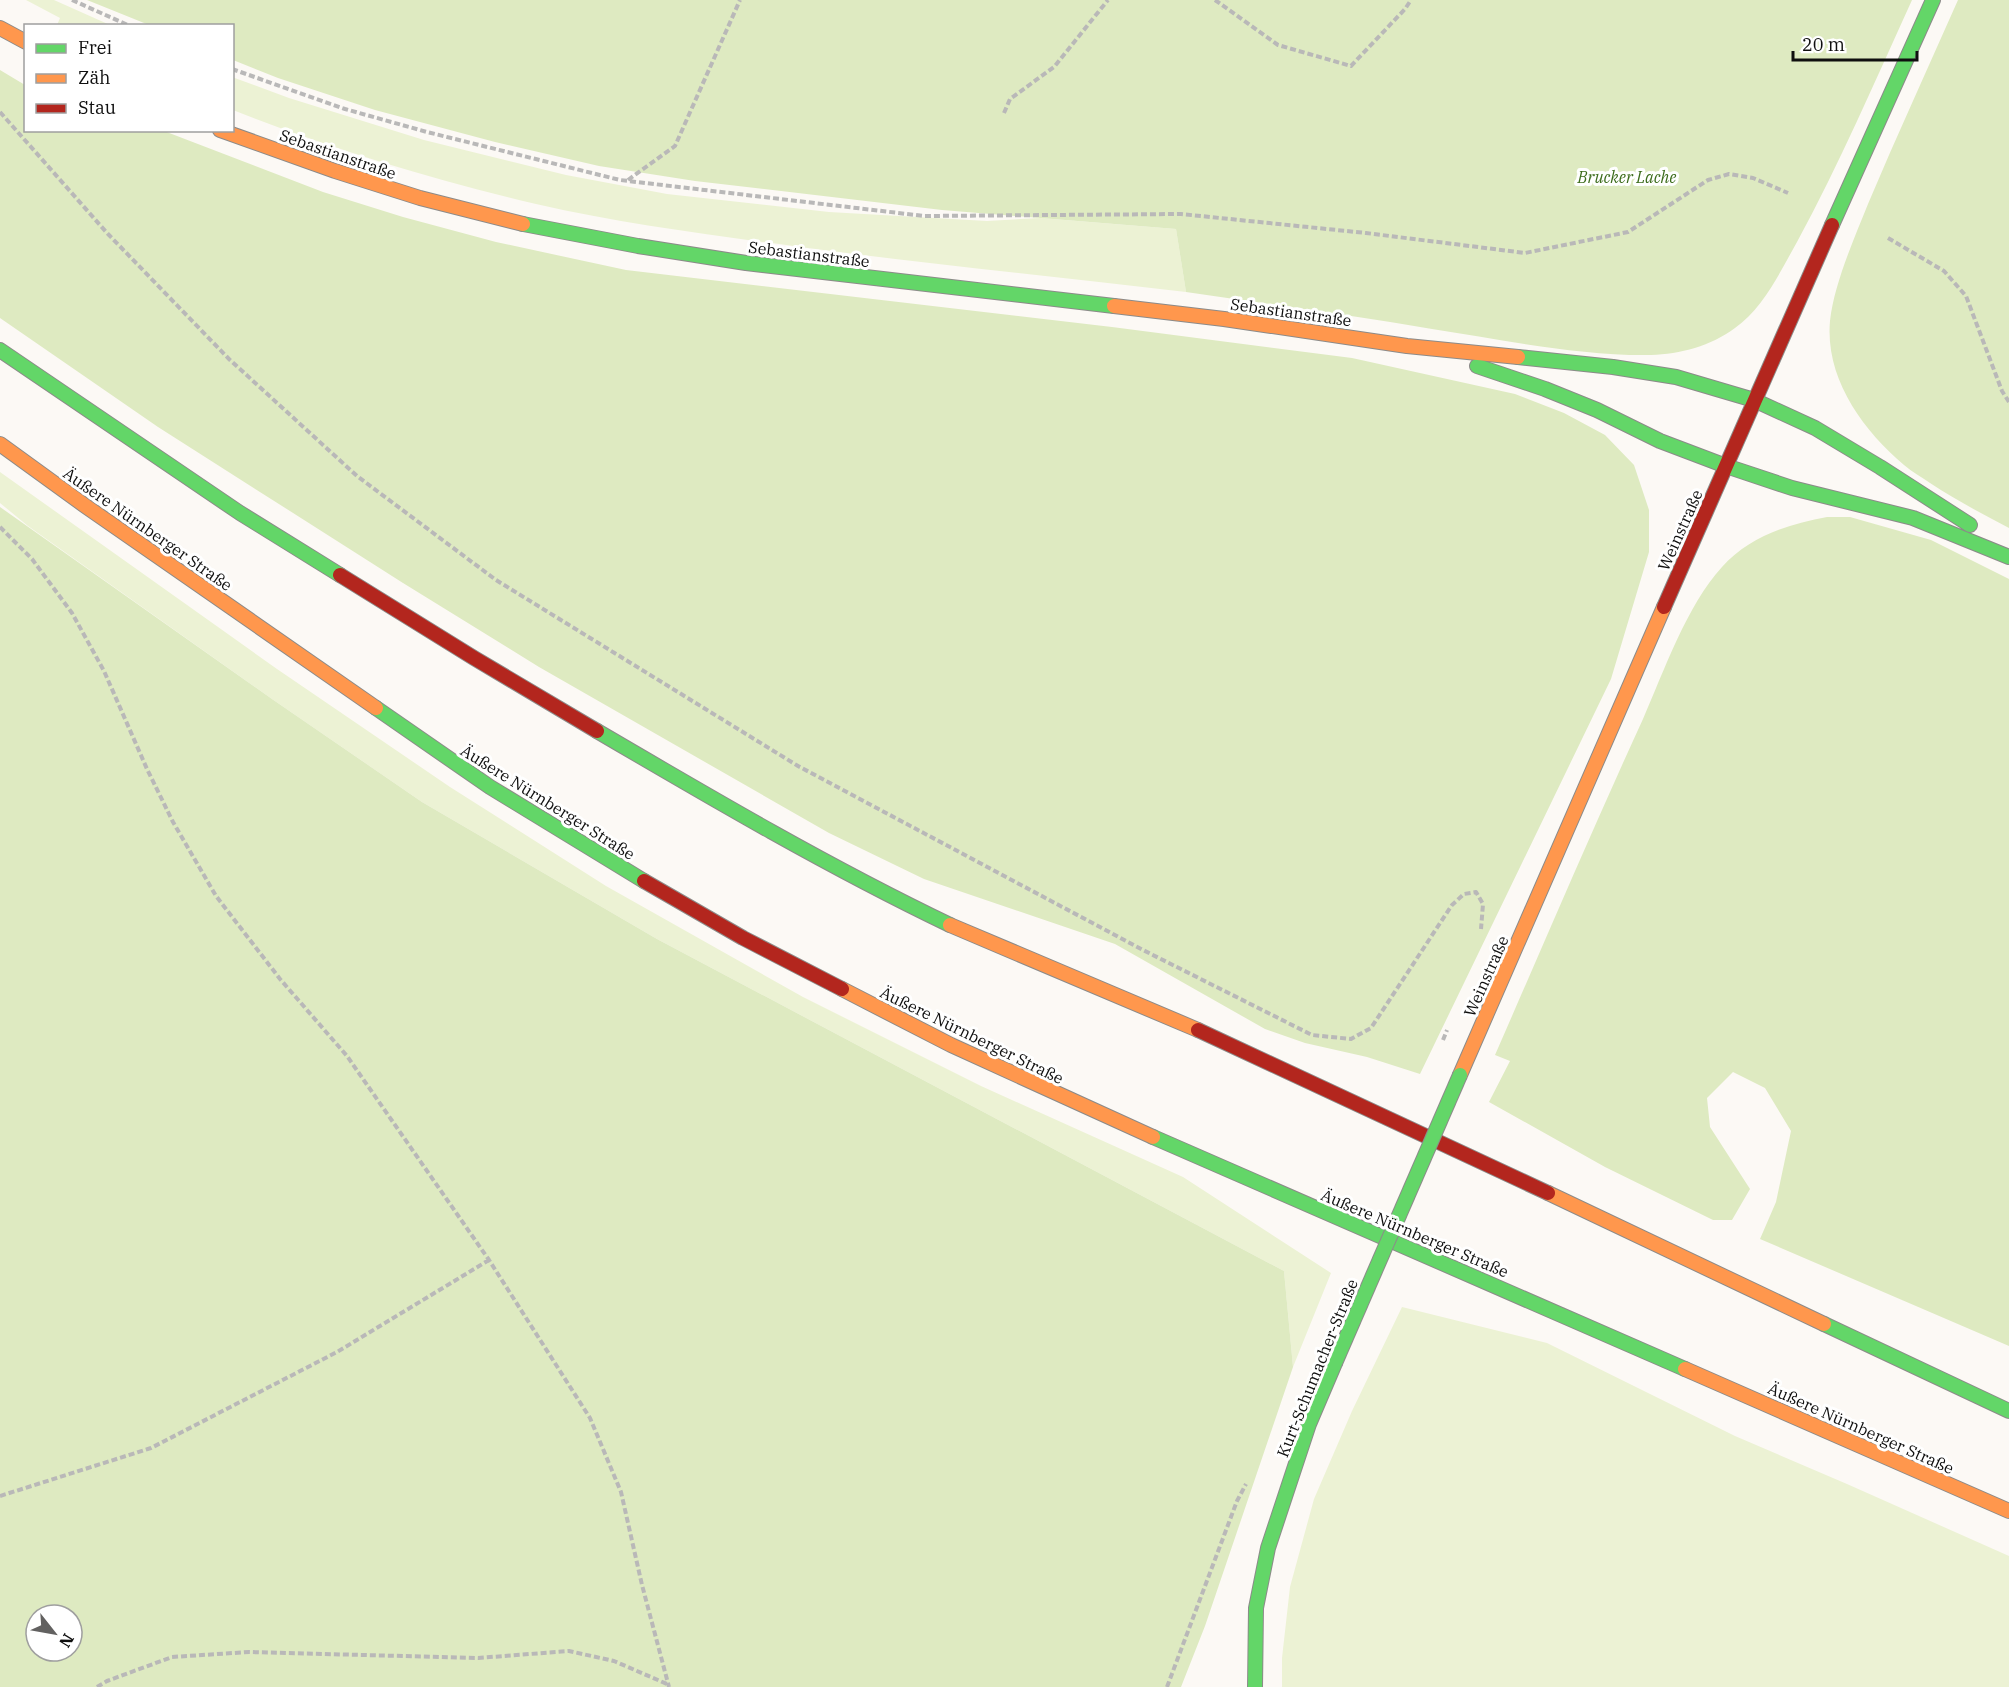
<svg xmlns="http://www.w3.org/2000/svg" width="2009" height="1687" font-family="'IBM Plex Serif',serif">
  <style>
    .green { fill: #ecf2d4 }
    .forest { fill: #deeac1; fill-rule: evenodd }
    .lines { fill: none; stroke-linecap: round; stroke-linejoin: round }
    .fast-casing { stroke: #8c8b89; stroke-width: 16 }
    .slow-casing { stroke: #8c8b89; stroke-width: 16 }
    .jam-casing { stroke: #8c8b89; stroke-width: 16 }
    .path { stroke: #b9b8b8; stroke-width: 4; stroke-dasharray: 6 3; stroke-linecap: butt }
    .fast { stroke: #63d668; stroke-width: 14 }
    .slow { stroke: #ff974d; stroke-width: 14 }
    .jam { stroke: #b3261e; stroke-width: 14 }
    .fast-bridge-casing { stroke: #8c8b89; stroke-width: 16; stroke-linecap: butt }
    .path-bridge { stroke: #b9b8b8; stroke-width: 4; stroke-dasharray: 6 3; stroke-linecap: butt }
    .fast-bridge { stroke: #63d668; stroke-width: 14 }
    .labels { text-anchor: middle; stroke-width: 6; stroke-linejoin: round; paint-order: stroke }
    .street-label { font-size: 16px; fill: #0f0f0f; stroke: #fff }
    .park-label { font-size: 16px; font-style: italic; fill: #3c6c1b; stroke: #fff }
  </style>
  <rect width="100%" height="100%" fill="#fcf9f5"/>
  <path class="green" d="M26,0h28l56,25h-53l3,-7z
    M232,77l57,21 135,42 142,35 101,19 162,18 158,9 53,-3 136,11 10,63c-128,-15 -258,-28 -386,-45 -88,-12 -177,-23 -264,-43 -101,-24 -201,-54 -298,-92l-5,-2z
    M0,472l277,197 173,118 156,99 197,111 178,89 202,91 148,96 -38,94 -9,-96 -627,-332 -235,-137 -150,-103 -244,-173 -28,-23z
    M1402,1307l145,36 188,93 112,48 162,72v131h-727v-29l8,-71 24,-88 38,-88z"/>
  <path class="forest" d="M87,0h1825c-37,81 -72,163 -115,242 -17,30 -33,65 -62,86 -24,18 -55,26 -84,27 -73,1 -147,-15 -219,-26 -81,-14 -163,-25 -246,-37l-10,-63 -234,-19 -247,-29 -96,-15 -104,-24 -120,-32 -97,-32 -45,-18 -1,-34 -83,-1z
    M1958,0h51v528c-27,-14 -53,-28 -79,-45 -8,-6 -18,-11 -26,-18 -42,-36 -79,-87 -74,-144 4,-37 24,-82 38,-117 29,-69 60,-136 90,-204z
    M0,70l25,15 1,45 138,1 159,61 80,25 93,25 130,28 486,57 240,31 163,36 49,19 41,22 29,30 15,45v42l-38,127 -191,395 -53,-17 -62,-14 -40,-14 -150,-85 -191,-65 -95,-46 -290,-166 -136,-84 -245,-156 -158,-109z
    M0,507l272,192 150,103 235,137 627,332 9,96 -88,259 -24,61h-1181zM36,1615h36v36h-36z
    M1827,517h23l81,23 78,39v767l-249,-107 16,-37 15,-71 -26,-43 -32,-16 -26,26 3,29 40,62 -18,31h-19l-108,-53 -116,-65 21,-41 -15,-6c49,-112 97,-225 148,-336 21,-48 44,-114 79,-152 27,-30 66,-43 105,-50z"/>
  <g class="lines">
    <g class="fast-casing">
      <path id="fast" d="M523,224l115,22 108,17 368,43
        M1832,225l101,-225
        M0,350l240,163 100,62
        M1518,357l95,10 63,10 78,23
        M1477,366l68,23 52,21 63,31 66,25
        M1754,400l61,28 65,39 90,58
        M1726,466l66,22 121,30 96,39
        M376,708l114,79 154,94
        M597,731c116,68 232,136 353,194
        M1153,1137l532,232
        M1824,1324l185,87
        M1255,1687l1,-79 12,-60 41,-124 26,-61"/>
    </g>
    <g class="slow-casing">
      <path id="slow" d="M0,28l26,14
        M220,130l115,41 85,27 103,26
        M1114,306l110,13 183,27 111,11
        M0,444l84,61 292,203
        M950,925l248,105
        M842,989l109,56 202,92
        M1460,1075l204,-468
        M1548,1193l276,131
        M1685,1369l324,142"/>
    </g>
    <g class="jam-casing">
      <path id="jam" d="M340,575l134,83 123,73
        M1664,607l168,-382
        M644,881l99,57 99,51
        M1198,1030l350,163"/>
    </g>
    <path class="path" d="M72,0l58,26
      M1215,0l63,45 73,21 54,-57 6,-9
      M232,69l113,40 82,23 193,48 304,36 257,-2 185,19 159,20 103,-21 80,-52 21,-6 24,4 35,15
      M0,112l108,122 121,125 128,117 139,104 302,186 345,184 169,85 39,4 20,-11 81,-123 12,-11 12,-2 7,12 -2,25
      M1004,113l6,-14 44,-32 54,-67
      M628,180l47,-34 65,-146
      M1888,238l56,33 22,25 36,95 7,11
      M0,527l32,32 40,54 32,58 43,98 26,53 43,74 64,83 67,77 142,204 101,158 31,74 21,93 27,102
      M0,1496l151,-48 186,-96 152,-92
      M97,1687l10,-6 65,-24 77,-5 229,6 91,-7 45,10 53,23
      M1167,1687l70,-186 9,-17"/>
    <use href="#fast" class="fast"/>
    <use href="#slow" class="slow"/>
    <use href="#jam" class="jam"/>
    <g class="fast-bridge-casing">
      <path id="fast-bridge" d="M1335,1363l125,-288"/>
    </g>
    <path class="path-bridge" d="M1443,1040l4,-10"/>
    <use href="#fast-bridge" class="fast-bridge"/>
  </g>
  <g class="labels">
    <g class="street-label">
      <text transform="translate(338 154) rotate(19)" y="6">Sebastianstraße</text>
      <text transform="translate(809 254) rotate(7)" y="6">Sebastianstraße</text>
      <text transform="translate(1291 312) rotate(8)" y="6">Sebastianstraße</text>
      <text transform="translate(148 529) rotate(35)" y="6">Äußere Nürnberger Straße</text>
      <text transform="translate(1680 530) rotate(-66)" y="6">Weinstraße</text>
      <text transform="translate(548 802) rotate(32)" y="6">Äußere Nürnberger Straße</text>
      <text transform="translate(1486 976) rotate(-66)" y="6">Weinstraße</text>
      <text transform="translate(972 1035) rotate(26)" y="6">Äußere Nürnberger Straße</text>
      <text transform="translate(1415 1233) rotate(23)" y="6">Äußere Nürnberger Straße</text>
      <text transform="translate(1317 1368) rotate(-68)" y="6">Kurt-Schumacher-Straße</text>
      <text transform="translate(1861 1428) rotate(24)" y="6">Äußere Nürnberger Straße</text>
    </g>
    <g class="park-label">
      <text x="1627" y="183">Brucker Lache</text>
    </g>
  </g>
  <rect x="24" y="24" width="210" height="108" fill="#ffffff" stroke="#9f9f9f" stroke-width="1.5"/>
  <rect x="36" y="44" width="30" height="9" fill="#63d668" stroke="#9f9f9f" stroke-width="1.5"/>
  <text x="78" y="54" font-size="18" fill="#0f0f0f">Frei</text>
  <rect x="36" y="74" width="30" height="9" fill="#ff974d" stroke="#9f9f9f" stroke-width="1.5"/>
  <text x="78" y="84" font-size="18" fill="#0f0f0f">Zäh</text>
  <rect x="36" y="104" width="30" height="9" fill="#b3261e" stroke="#9f9f9f" stroke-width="1.5"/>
  <text x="78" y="114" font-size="18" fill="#0f0f0f">Stau</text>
  <g transform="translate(54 1633) rotate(121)"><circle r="28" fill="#ffffff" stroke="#9f9f9f" stroke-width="1.5"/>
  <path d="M0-4.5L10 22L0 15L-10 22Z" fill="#626160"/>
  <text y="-9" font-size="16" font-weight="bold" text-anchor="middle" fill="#0f0f0f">N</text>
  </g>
  <path d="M1793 51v9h124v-9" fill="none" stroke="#0f0f0f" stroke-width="3"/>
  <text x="1802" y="51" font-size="18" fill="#0f0f0f" stroke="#ffffff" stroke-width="4.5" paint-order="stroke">20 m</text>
</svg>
